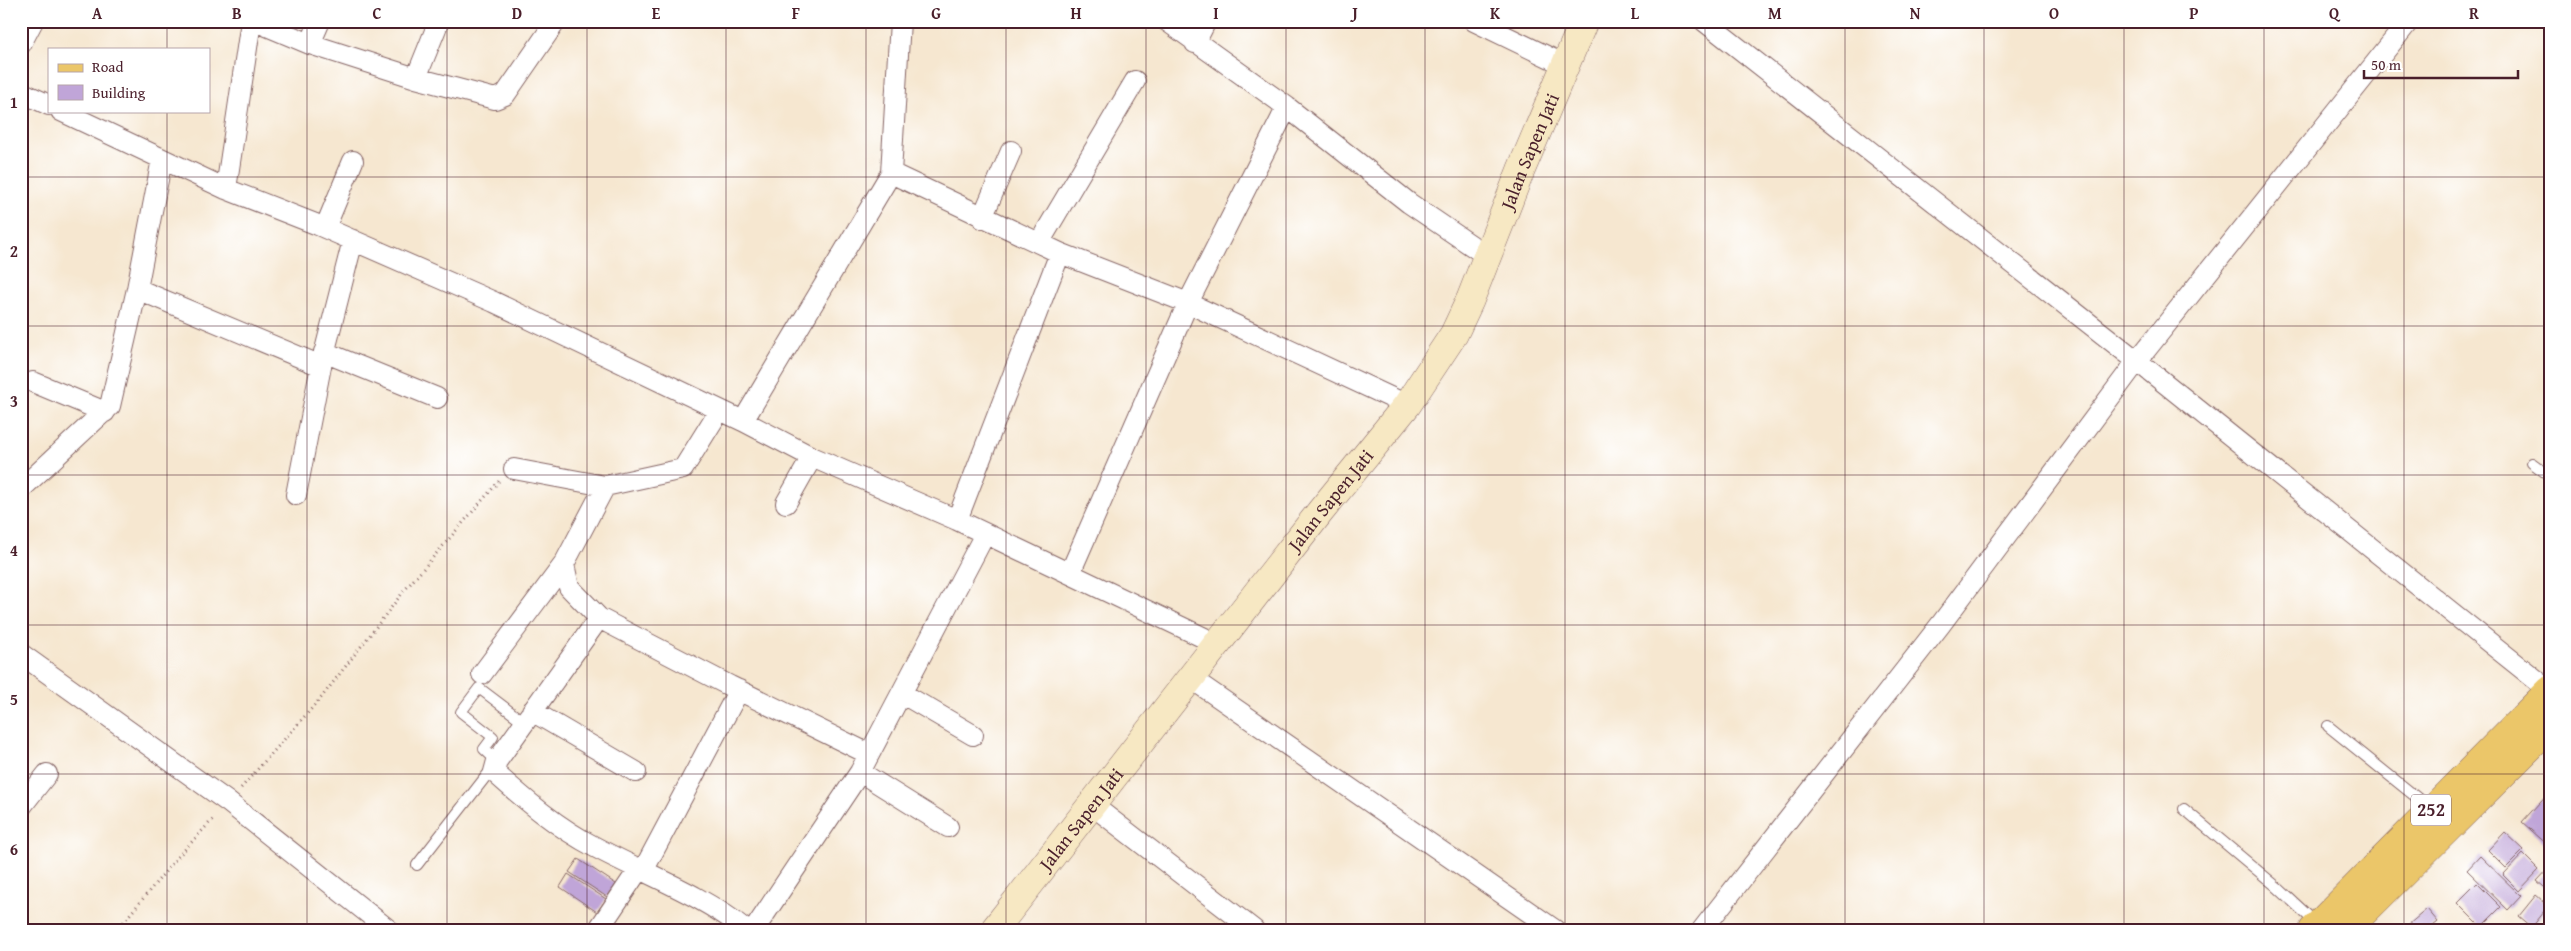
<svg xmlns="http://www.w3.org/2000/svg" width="2571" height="951" font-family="'Gentium Book Plus',serif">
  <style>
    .building { fill: #c0a5d8 }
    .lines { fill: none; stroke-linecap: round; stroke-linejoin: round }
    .lane-casing { stroke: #866565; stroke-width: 12 }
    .street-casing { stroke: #866565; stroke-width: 22 }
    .secondary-casing { stroke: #866565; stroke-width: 29 }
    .primary-casing { stroke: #866565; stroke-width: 29 }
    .path { stroke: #866565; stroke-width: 3; stroke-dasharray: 1 4; stroke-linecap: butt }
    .lane { stroke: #fff; stroke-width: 10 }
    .street { stroke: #fff; stroke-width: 20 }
    .secondary { stroke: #f7e8c3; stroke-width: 28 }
    .primary { stroke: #ebc669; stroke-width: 28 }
    .grid { fill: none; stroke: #4a1f2b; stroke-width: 1; stroke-opacity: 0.55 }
    .labels { text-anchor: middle; stroke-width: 4; stroke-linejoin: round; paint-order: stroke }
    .shield { fill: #fff; stroke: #80626b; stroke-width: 1 }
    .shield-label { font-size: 18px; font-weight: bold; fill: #4a1f2b }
    .street-label { font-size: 19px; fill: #4a1f2b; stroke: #fff }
    .neatline { fill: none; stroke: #4a1f2b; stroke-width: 2 }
    .grid-label { font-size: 16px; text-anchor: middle; font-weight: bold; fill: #4a1f2b }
  </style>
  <rect width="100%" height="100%" fill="#fff"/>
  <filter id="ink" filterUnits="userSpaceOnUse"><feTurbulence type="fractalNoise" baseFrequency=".02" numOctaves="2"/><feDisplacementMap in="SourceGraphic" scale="10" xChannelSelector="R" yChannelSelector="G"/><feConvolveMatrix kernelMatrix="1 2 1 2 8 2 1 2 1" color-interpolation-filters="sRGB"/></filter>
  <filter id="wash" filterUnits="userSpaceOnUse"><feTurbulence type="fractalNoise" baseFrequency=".0096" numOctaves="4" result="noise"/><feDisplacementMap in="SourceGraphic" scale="20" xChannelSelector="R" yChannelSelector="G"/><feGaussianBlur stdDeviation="1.12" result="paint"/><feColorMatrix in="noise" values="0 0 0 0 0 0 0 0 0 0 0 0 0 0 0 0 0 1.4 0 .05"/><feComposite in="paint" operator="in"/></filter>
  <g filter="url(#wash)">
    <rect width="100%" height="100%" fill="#f6e7d0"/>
    <g id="blocks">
      <path class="building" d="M2550,791v56l-28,-25z
        M2505,832l19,18 -18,18 -18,-18z
        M2523,854l16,16 -20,21 -16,-16z
        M2480,856l41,40 -13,14 -41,-40z
        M578,859l38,25 -9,13 -38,-25z
        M2550,867v25l-13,-11z
        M568,874l38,25 -9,13 -37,-25z
        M2477,883l24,24 -20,20 -24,-24z
        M2536,895l13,11 -17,21 -13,-11z
        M2427,909l11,13 -10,8h-16l-4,-5z"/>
    </g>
  </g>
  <g filter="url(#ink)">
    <use href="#blocks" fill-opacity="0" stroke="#866565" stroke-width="1"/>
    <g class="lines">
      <g class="lane-casing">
        <path id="lane" d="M2532,463l18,13
          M2328,726l103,83
          M497,761l-13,-12 9,-12 -32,-25 18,-24 46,35
          M2184,809l92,77 41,38
          M417,865l77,-99"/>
      </g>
      <g class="street-casing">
        <path id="street" d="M255,21l55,23 106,34 79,21 10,-4 51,-74
          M1167,21l120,86 122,96 78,53
          M1474,21l91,44
          M1704,21l433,340 413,330
          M1195,43l11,-22
          M21,44l12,-23
          M310,44l10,-23
          M416,78l23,-57
          M21,92l28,13
          M61,111l165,78 92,36 176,77 249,119 69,36 145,63 260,124
          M891,173l169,80 128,50 219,102
          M226,189l25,-168
          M982,218l29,-67
          M325,228l28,-67
          M1039,243l96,-162
          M137,289l184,77
          M324,352l113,46
          M33,382l72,30
          M743,421l148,-248 9,-152
          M514,469l91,17 78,-17 36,-58
          M605,486l-41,78 5,23 30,31 131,68 139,68
          M21,489l89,-83 27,-117 25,-130
          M296,495l25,-129 32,-126
          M786,503l26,-46
          M957,520l103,-267
          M1070,573l118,-270 99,-196
          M599,618l-102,143 -3,11c31,28 64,56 101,75 50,27 106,47 151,83
          M21,654l207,148 161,128
          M482,674l82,-110
          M1192,679l363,251
          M903,694l70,41
          M532,711l104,61
          M860,772l88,55
          M1092,805l162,125
          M21,807l26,-33
          M643,871l96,-181
          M598,930l41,-61
          M754,930l106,-158 125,-238
          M1702,930l239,-306 196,-263 272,-340"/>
      </g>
      <g class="secondary-casing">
        <g id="secondary">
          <path id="s1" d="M994,930l326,-418 87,-107 47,-71 16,-34 51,-130 63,-149"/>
        </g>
      </g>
      <g class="primary-casing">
        <path id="primary" d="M2313,930l237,-240
          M2346,930l204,-203"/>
      </g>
      <path class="path" d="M241,788l80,-90 83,-107 95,-110
        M117,930l58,-70 40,-43"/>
      <use href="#lane" class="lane"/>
      <use href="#street" class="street"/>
      <use href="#secondary" class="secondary"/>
      <use href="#primary" class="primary"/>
    </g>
  </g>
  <path class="grid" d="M167,21v28M307,21v909M447,21v909M587,21v909M726,21v909M866,21v909M1006,21v909M1146,21v909M1286,21v909M1425,21v909M1565,21v909M1705,21v909M1845,21v909M1984,21v909M2124,21v909M2264,21v909M2404,21v909M167,111v819M21,177h2529M21,326h2529M21,475h2529M21,625h2529M21,774h2529"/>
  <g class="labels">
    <rect class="shield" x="2411" y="794.5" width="40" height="31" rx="4"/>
    <g class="shield-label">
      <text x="2431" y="816">252</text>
    </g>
    <g class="street-label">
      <text dy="7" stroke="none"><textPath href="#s1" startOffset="951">Jalan Sapen Jati</textPath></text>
      <text dy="7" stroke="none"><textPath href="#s1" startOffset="546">Jalan Sapen Jati</textPath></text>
      <text dy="7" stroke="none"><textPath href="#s1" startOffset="141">Jalan Sapen Jati</textPath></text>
    </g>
  </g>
  <rect width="2571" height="951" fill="none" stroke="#fff" stroke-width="55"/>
  <rect x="48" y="48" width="162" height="65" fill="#ffffff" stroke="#b7a5aa"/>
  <rect x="58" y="64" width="25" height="8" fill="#ebc669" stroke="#b7a5aa"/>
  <text x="92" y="72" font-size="15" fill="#4a1f2b">Road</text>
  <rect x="58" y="85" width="25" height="15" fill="#c0a5d8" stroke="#b7a5aa"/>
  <text x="92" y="98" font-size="15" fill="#4a1f2b">Building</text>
  <path d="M2364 70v8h154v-8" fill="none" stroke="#4a1f2b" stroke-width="2.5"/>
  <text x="2371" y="70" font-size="15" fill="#4a1f2b" stroke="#ffffff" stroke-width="4" paint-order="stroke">50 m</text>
  <rect x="28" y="28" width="2516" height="896" class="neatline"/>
  <g class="grid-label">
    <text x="97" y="19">A</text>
    <text x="237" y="19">B</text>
    <text x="377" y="19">C</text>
    <text x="517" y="19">D</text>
    <text x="656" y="19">E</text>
    <text x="796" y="19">F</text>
    <text x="936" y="19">G</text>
    <text x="1076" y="19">H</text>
    <text x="1216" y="19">I</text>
    <text x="1355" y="19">J</text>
    <text x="1495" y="19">K</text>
    <text x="1635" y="19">L</text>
    <text x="1775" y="19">M</text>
    <text x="1915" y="19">N</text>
    <text x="2054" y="19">O</text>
    <text x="2194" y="19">P</text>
    <text x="2334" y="19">Q</text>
    <text x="2474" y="19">R</text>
    <text x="14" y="108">1</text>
    <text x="14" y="257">2</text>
    <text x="14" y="407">3</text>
    <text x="14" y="556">4</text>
    <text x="14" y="705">5</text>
    <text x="14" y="855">6</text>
  </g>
</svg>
